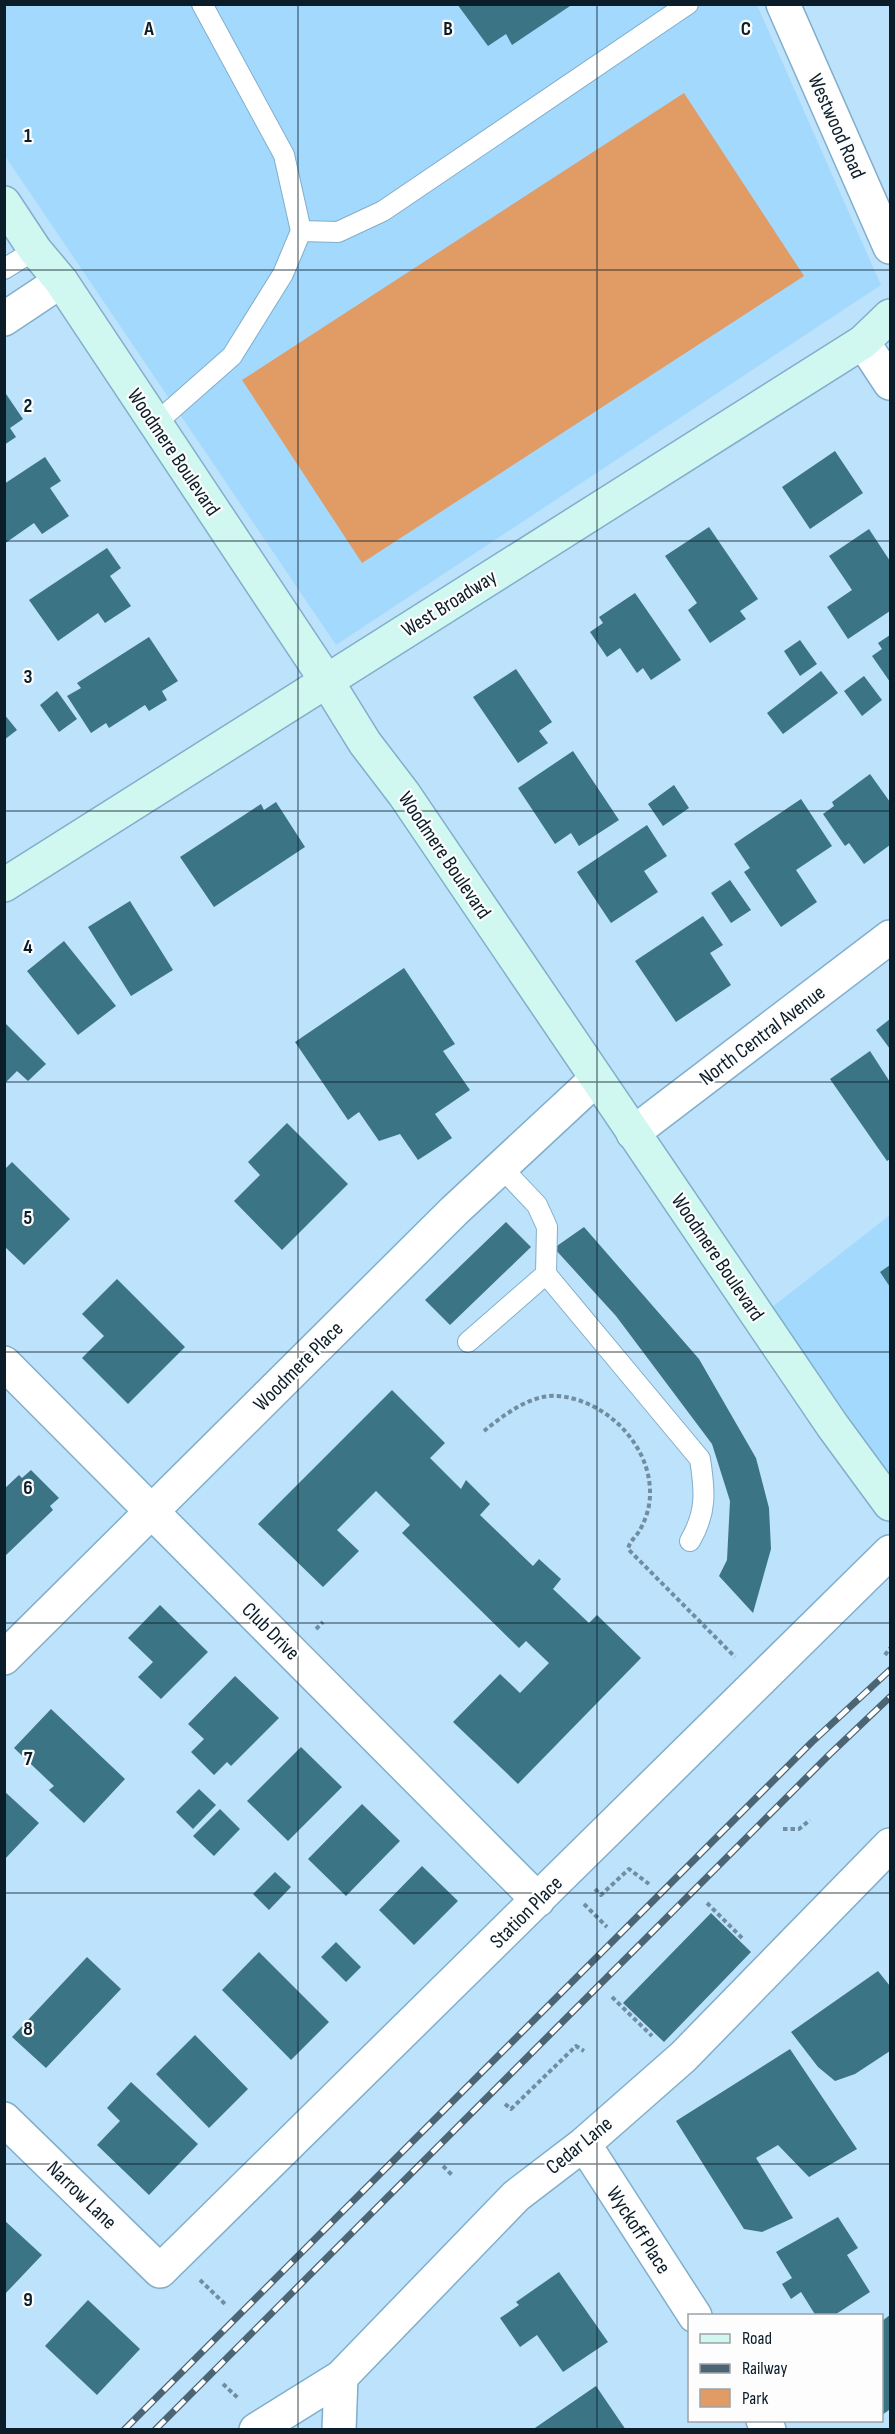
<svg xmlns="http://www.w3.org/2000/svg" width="895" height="2434" font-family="'Sofia Sans Condensed',sans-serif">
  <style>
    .built { fill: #a3d9fd }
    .green { fill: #e19b64 }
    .building { fill: #3b7484 }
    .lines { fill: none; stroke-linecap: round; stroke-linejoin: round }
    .lane-casing { stroke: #81aecb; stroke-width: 22 }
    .street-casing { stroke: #81aecb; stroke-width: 36 }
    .secondary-casing { stroke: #81aecb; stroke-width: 36 }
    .path { stroke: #718ea1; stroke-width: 4; stroke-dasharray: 4.5 3; stroke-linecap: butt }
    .lane { stroke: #fff; stroke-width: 20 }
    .street { stroke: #fff; stroke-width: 33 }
    .secondary { stroke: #d0f8f0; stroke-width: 33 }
    .rail-casing { stroke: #4c6575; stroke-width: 7 }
    .rail { stroke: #fdfdfd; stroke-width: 4.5; stroke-dasharray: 14; stroke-linecap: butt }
    .grid { fill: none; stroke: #0b1d28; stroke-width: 1.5; stroke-opacity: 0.55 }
    .labels { text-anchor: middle; stroke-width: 4.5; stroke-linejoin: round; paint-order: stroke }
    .street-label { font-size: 21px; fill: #0b1d28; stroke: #fdfdfd }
    .grid-label { font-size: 20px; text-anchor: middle; font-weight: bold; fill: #0b1d28; stroke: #fdfdfd; stroke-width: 4.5; stroke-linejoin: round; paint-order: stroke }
  </style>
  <rect width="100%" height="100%" fill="#bde2fb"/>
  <path class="built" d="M4,5h753l124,280 -545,360 -331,-489z
    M890,1215v297l-132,-194z"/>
  <path class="green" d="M684,93l120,183 -442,287 -120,-183z"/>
  <path class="building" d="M457,4h116l-61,41 -6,-11 -18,12z
    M4,391l19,28 -13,9 6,9 -12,8z
    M835,451l28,42 -53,36 -28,-42z
    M45,457l16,24 -11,7 19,28 -27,18 -8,-11 -30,21v-60z
    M709,527l49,72 -18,12 6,8 -36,24 -22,-33 9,-7 -32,-47z
    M869,529l21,32v50l-42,28 -21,-32 25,-17 -23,-34z
    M107,548l14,20 -11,8 21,30 -26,17 -7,-10 -40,28 -29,-41z
    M635,593l46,67 -30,20 -8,-12 -6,5 -17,-25 -13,9 -17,-25 13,-9 -4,-6z
    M890,635v47l-18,-26 10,-7 -4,-6z
    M149,637l29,44 -16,10 5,9 -18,11 -4,-6 -36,23 -3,-5 -15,10 -24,-37 14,-8 -4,-5z
    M800,640l17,24 -17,12 -16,-25z
    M516,669l36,53 -13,9 9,12 -30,20 -45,-66z
    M821,671l17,22 -55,41 -16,-21z
    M864,676l18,24 -20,16 -18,-25z
    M57,691l20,28 -18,13 -19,-27z
    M4,714l13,16 -13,10z
    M573,751l46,69 -40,26 -8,-13 -16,11 -37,-56z
    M870,774l20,28v43l-26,19 -15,-21 -4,3 -22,-32 11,-8 -2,-4z
    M674,785l15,23 -26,18 -15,-22z
    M801,799l31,47 -36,24 21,32 -36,25 -37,-55 6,-4 -16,-24z
    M276,802l29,45 -91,60 -34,-50 81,-53 3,6z
    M647,825l20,31 -23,15 14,21 -47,31 -34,-51z
    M730,880l21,30 -20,13 -20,-30z
    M130,901l43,69 -42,26 -43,-69z
    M703,916l20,29 -13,8 21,32 -55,37 -41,-61z
    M64,941l52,65 -38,29 -51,-64z
    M404,968l51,76 -12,7 27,39 -35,24 17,24 -34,22 -18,-26 -21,7 -20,-29 -11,8 -53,-78z
    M890,1019v30l-14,-19z
    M4,1022l42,42 -18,17 -11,-10 -13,13z
    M870,1051l20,31v77l-3,2 -57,-82z
    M287,1123l61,61 -66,66 -48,-49 26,-26 -12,-13z
    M12,1162l58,57 -46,46 -20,-19v-76z
    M506,1222l25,25 -81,78 -25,-25z
    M584,1227l115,132 57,99 13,50 2,41 -18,64 -34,-37 8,-16 3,-59 -18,-57 -96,-128 -62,-68z
    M890,1265v22l-10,-15z
    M117,1279l68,68 -57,57 -46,-46 22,-22 -22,-22z
    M392,1390l53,53 -15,15 31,31 5,-9 24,24 -10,11 53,51 6,-7 22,20 -8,10 36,34 8,-8 44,43 -123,126 -65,-62 47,-48 20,19 29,-30 -23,-22 -7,7 -117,-115 8,-8 -34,-34 -39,39 22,21 -36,36 -65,-63z
    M31,1470l28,28 -9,8 3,4 -49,47v-68l15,-14 3,3z
    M160,1605l48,47 -47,47 -23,-22 15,-15 -25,-24z
    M235,1676l44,42 -48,48 -4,-4 -13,13 -23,-23 13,-13 -16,-15z
    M51,1709l74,70 -41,44 -35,-33 5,-4 -40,-38z
    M301,1747l41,40 -54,54 -41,-40z
    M199,1789l17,16 -23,24 -17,-17z
    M4,1791l35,32 -35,37z
    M362,1804l38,37 -54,55 -38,-37z
    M220,1809l20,20 -26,27 -21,-20z
    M422,1866l36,35 -44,44 -35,-35z
    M275,1872l16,15 -22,23 -16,-16z
    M711,1913l40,39 -87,90 -41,-39z
    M336,1942l25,25 -15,15 -25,-25z
    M259,1952l70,70 -38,38 -69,-70z
    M87,1957l34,32 -75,79 -34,-31z
    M878,1971l12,15v65l-35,23 -20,7 -17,-14 -27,-35z
    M195,2035l53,54 -39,39 -53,-54z
    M790,2049l67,100 -48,28 -31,-32 -22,13 37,60 -31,14 -18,-3 -68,-108z
    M131,2082l67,62 -49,51 -52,-50 23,-24 -13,-13z
    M838,2217l20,31 -11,7 23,37 -37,24h-17l-15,-24 -10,7 -9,-15 10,-6 -16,-26z
    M4,2220l38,35 -38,40z
    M559,2272l49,70 -45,30 -26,-37 -17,12 -20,-29 19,-13 -3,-3z
    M88,2300l52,49 -43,46 -52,-49z
    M890,2315v97l-1,-2 -7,5v-94z
    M596,2386l30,44h-94z"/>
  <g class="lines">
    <g class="lane-casing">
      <path id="lane" d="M301,231l37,1 45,-21 305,-207
        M4,269l31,-19
        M156,423l76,-67 51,-82 18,-43 -17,-76 -82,-151
        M501,1167l36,38 10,22 -1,47 154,185c5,32 7,53 -10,82
        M468,1342l78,-68"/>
    </g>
    <g class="street-casing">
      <path id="street" d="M783,4l107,243
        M4,319l57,-38
        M863,342l27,41
        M633,1133l257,-196
        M4,1363l534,537
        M4,1658l450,-447 142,-132
        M4,2119l156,152 730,-719
        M584,2144l111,172
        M763,2420l6,10
        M256,2430l85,-53 175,-181 68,-52 99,-87 207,-212
        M339,2430l2,-53"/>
    </g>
    <g class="secondary-casing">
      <path id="secondary" d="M4,203l31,47 26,31 265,399 39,63 39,51 428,631 58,79
        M4,885l859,-543 27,-26"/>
    </g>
    <path class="path" d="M484,1431c20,-16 46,-37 74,-35 48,4 93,49 92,98 0,14 -5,28 -12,39 -4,6 -8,8 -10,16l107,108
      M316,1629l7,-7
      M885,1655l5,-7
      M783,1829h16l11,-9
      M595,1889l6,6 28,-26 20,15
      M707,1903l37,37
      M584,1904l23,23
      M612,1997l40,39
      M505,2104l6,5 65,-63 8,5
      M443,2166l9,9
      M200,2280l27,26
      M223,2384l15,14"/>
    <use href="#lane" class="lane"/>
    <use href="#street" class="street"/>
    <use href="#secondary" class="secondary"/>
    <g class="rail-casing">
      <path id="rail" d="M124,2430l688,-688 78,-72
        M155,2430l674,-675 61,-58"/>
    </g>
    <use href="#rail" class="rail"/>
  </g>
  <path class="grid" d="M298,4v2426M597,4v2426M4,270h886M4,541h886M4,811h886M4,1082h886M4,1352h886M4,1623h886M4,1893h886M4,2164h886"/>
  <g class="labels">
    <g class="street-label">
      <text transform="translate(837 126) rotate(66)" y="7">Westwood Road</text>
      <text transform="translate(174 452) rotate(56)" y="7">Woodmere Boulevard</text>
      <text transform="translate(449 603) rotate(-32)" y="7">West Broadway</text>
      <text transform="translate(445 855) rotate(56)" y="7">Woodmere Boulevard</text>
      <text transform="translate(762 1035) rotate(-37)" y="7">North Central Avenue</text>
      <text transform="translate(718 1257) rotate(56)" y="7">Woodmere Boulevard</text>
      <text transform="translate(298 1366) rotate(-45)" y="7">Woodmere Place</text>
      <text transform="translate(271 1631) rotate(45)" y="7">Club Drive</text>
      <text transform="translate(526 1912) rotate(-45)" y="7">Station Place</text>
      <text transform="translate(579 2145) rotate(-39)" y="7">Cedar Lane</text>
      <text transform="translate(82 2195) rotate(44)" y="7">Narrow Lane</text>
      <text transform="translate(639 2230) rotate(57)" y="7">Wyckoff Place</text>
    </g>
  </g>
  <g class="grid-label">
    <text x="149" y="35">A</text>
    <text x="448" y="35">B</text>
    <text x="746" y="35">C</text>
    <text x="28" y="142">1</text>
    <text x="28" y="412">2</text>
    <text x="28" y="683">3</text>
    <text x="28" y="953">4</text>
    <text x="28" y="1224">5</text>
    <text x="28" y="1494">6</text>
    <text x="28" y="1765">7</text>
    <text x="28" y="2035">8</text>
    <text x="28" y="2306">9</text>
  </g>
  <rect width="895" height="2434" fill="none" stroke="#0b1d28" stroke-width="12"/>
  <rect x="688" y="2314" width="195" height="108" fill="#fdfdfd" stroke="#9ca3a8" stroke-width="1.5"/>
  <rect x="700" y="2334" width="30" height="9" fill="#d0f8f0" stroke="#9ca3a8" stroke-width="1.5"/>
  <text x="742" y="2344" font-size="18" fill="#0b1d28">Road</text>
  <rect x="700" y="2364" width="30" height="9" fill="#4c6575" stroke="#9ca3a8" stroke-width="1.5"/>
  <text x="742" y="2374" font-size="18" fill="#0b1d28">Railway</text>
  <rect x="700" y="2389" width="30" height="18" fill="#e19b64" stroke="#9ca3a8" stroke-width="1.5"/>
  <text x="742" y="2404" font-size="18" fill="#0b1d28">Park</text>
</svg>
